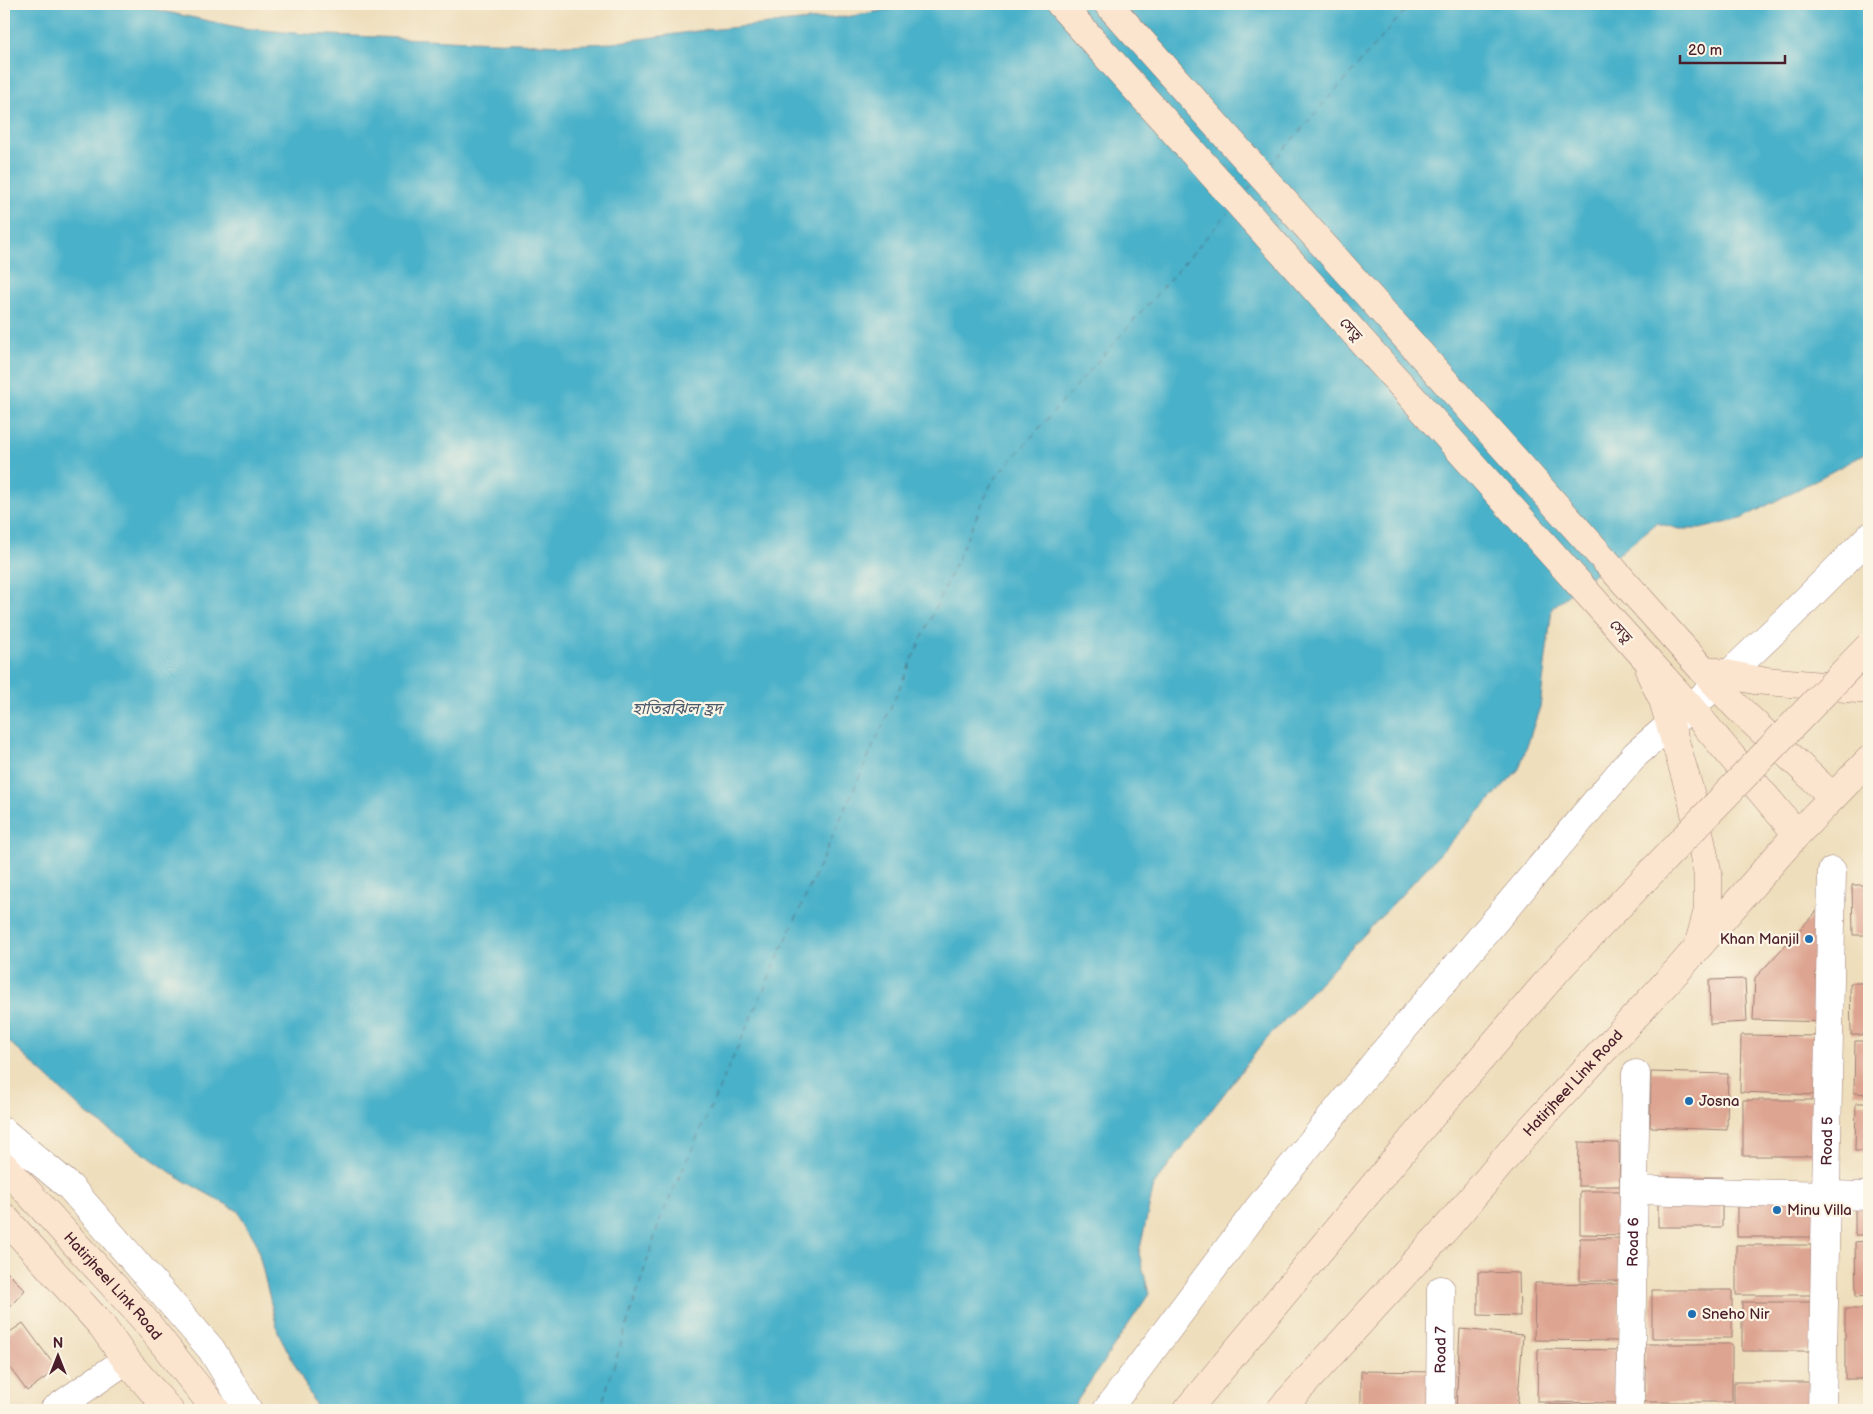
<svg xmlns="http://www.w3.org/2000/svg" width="1873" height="1414" font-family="'Balsamiq Sans','Noto Sans Bengali',sans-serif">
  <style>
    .water { fill: #4ab1c9; stroke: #4a687a }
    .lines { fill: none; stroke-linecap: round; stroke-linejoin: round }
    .ferry { stroke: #4a596a; stroke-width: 1; stroke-dasharray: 6 5; stroke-linecap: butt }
    .building { fill: #dda491 }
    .pedestrian-casing { stroke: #9c7e74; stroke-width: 29 }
    .minor-casing { stroke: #9c7e74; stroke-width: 29 }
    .secondary-casing { stroke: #9c7e74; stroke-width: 29 }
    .pedestrian { stroke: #fff; stroke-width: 28 }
    .minor { stroke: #fff; stroke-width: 28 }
    .secondary { stroke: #fbe5cf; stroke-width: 28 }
    .secondary-bridge-casing { stroke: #9c7e74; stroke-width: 29; stroke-linecap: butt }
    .secondary-bridge { stroke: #fbe5cf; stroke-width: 28 }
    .poi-dot { fill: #1f6fb2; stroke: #fcf5e5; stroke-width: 2 }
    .labels { text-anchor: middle; stroke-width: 4.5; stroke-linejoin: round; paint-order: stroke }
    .street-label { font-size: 15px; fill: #4a1f2b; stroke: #fcf5e5 }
    .poi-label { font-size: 15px; fill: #4a1f2b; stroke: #fcf5e5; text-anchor: start }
    .water-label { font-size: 16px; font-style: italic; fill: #4a596a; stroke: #fcf5e5 }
  </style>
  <rect width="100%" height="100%" fill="#fcf5e5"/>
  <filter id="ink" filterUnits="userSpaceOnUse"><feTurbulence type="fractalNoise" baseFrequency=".02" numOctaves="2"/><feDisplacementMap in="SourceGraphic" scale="10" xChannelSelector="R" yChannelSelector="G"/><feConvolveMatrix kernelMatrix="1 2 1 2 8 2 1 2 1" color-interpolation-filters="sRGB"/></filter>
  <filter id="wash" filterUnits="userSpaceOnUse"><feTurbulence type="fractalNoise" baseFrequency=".0096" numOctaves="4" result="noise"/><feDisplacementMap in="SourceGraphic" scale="20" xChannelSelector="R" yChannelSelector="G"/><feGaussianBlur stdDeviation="1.12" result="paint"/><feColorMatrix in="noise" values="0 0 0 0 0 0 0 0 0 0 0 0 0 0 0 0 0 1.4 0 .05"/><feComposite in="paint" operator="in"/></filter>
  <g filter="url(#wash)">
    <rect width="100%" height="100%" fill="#eedebc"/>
    <path class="water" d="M4,4h133l25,7 80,17 64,6 259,11 46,-2 86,-12 155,-15 67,-12h950v448l-128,67 -41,10h-21l-22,-6 -105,85 -12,99 -21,62 -256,274 -109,142 -15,68 10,41 -78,116h-753l-40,-78 -22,-90 -18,-31 -59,-33 -92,-64 -83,-77z"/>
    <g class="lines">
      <path class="ferry" d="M1270,165l141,-161
        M1247,191l5,-6
        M600,1410l60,-190 332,-738 236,-269"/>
    </g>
    <g id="blocks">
      <path class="building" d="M1852,885h17v50h-16z
        M1827,900l2,122 -76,-2 2,-42z
        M1745,979l2,43 -37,2 -1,-44z
        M1850,983h19v52h-18z
        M1741,1035l77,1 -1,59 -77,-3z
        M1855,1041h14v53l-15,-1z
        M1651,1072l77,2 -1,56 -77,-3z
        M1743,1100h75v56h-75z
        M1856,1103h13v48h-14z
        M1579,1142l40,1 1,43h-42z
        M1658,1177h64v50h-64z
        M1737,1182h81v55h-81z
        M1580,1191h41v44l-41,-1z
        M1855,1194h14v41h-14z
        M1580,1238h41v43h-41z
        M1869,1241v55l-13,1 -1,-55z
        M1736,1245h83v50h-83z
        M4,1269l21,21 -21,23z
        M1478,1272l41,1 1,43 -42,-1z
        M1535,1283l85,1 -1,57 -85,-1z
        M1652,1290h80v48h-80z
        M1742,1302h81v49h-81z
        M1845,1309h24v70h-24z
        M23,1323l34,46 -30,22 -23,-31v-24z
        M1460,1329l63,6 -6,75h-61z
        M1645,1344h87v58h-87z
        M1538,1349l86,1 -1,53 -86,-1z
        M1361,1371l76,1 -1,38h-75z
        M1734,1382h81v28h-81z
        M1544,1404l77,2v4h-77z"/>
    </g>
  </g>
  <g filter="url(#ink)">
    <use href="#blocks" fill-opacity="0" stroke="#9c7e74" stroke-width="1"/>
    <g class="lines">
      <g class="pedestrian-casing">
        <path id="pedestrian" d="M4,1132l66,55 141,162 37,61
          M1107,1410l153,-204 119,-148 257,-304 92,-79 60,-57 81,-81"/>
      </g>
      <g class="minor-casing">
        <g id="minor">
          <path d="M1634,1190l235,6"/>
          <path d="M54,1410l72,-50"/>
          <path id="s1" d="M1440,1410l1,-120"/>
          <path id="s2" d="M1630,1410l6,-336"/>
          <path id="s3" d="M1822,1410l10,-539"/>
        </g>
      </g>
      <g class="secondary-casing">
        <g id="secondary">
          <path d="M1060,4l581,649 49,54 107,127"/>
          <path d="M1108,4l594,665 35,38 96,90"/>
          <path d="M1702,669l53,11 114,10"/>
          <path d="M1650,673l13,27 29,99 16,76v35l-9,33"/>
          <path id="s4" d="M4,1166l139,152 73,92"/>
          <path d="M4,1217l98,109 24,34 43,50"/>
          <path d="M1187,1410l237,-285 136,-158"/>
          <path id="s5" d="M1280,1410l169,-185 74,-88 155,-167 119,-136 72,-74"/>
        </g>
      </g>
      <use href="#pedestrian" class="pedestrian"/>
      <use href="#minor" class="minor"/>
      <use href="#secondary" class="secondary"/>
      <g class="secondary-bridge-casing">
        <path id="secondary-bridge" d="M1560,967l309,-321"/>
      </g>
      <use href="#secondary-bridge" class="secondary-bridge"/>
    </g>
  </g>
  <g class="poi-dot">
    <circle cx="1809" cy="939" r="5"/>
    <circle cx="1689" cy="1101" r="5"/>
    <circle cx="1777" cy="1210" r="5"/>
    <circle cx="1692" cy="1314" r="5"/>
  </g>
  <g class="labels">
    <g class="street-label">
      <text transform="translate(1351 329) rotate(48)" y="5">সেতু</text>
      <text transform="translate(1621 631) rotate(48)" y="5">সেতু</text>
      <text dy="5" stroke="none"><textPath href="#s5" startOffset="439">Hatirjheel Link Road</textPath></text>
      <text dy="5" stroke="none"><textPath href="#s3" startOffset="269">Road 5</textPath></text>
      <text dy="5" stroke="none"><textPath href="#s2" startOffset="168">Road 6</textPath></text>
      <text dy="5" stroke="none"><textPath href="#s4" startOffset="162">Hatirjheel Link Road</textPath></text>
      <text dy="5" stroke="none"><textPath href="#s1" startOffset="60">Road 7</textPath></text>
    </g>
    <g class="poi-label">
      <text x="1799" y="944" text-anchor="end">Khan Manjil</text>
      <text x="1699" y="1106">Josna</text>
      <text x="1787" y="1215">Minu Villa</text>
      <text x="1702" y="1319">Sneho Nir</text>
    </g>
    <g class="water-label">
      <text x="677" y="714">হাতিরঝিল হ্রদ</text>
    </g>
  </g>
  <rect width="1873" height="1414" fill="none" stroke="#fcf5e5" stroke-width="20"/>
  <g transform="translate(58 1356)" stroke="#fcf5e5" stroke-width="4" paint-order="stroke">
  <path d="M0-4L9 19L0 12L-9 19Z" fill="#4a1f2b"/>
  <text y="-8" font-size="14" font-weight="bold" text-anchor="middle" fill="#4a1f2b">N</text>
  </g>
  <path d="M1680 55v8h105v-8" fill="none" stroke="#4a1f2b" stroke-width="2.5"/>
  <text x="1688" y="55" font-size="15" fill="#4a1f2b" stroke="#fcf5e5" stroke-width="4" paint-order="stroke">20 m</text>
</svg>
